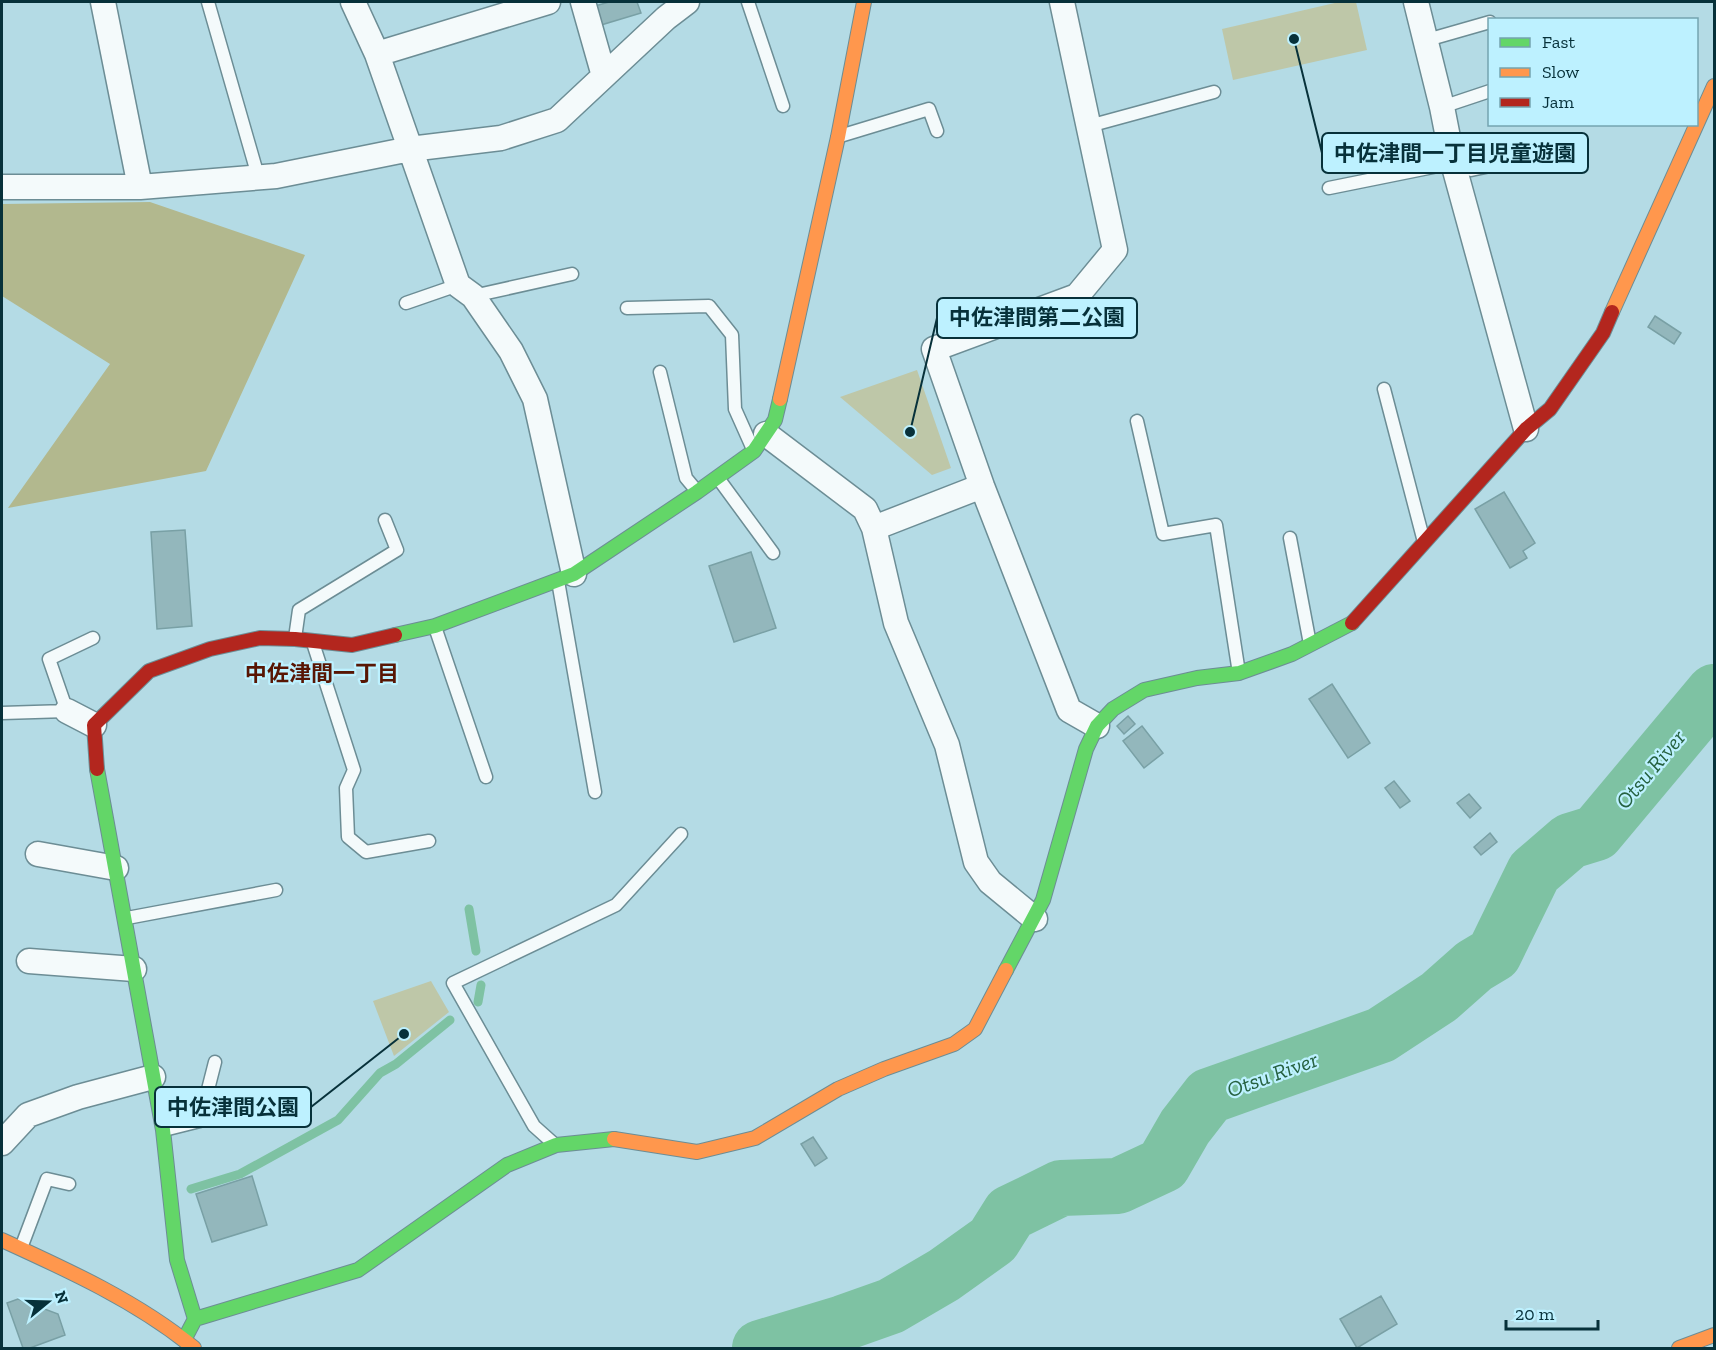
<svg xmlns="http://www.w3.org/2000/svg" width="1716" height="1350" font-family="'Zilla Slab','Noto Sans JP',serif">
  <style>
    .green { fill: #bec7a8 }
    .forest { fill: #b2b88e }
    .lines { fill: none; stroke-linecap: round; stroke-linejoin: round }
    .stream { stroke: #7ec2a3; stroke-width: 9 }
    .river { stroke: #7ec2a3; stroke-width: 56 }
    .building { fill: #93b7bc; stroke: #79a0a5; stroke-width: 1.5 }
    .lane-casing { stroke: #6c8d95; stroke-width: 15 }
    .street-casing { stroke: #6c8d95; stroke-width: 27 }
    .fast-casing { stroke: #6c8d95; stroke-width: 16 }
    .slow-casing { stroke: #6c8d95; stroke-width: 16 }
    .jam-casing { stroke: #6c8d95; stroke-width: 16 }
    .lane { stroke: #f4fafb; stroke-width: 12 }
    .street { stroke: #f4fafb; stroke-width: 24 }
    .fast { stroke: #63d668; stroke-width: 14 }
    .slow { stroke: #ff974d; stroke-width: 14 }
    .jam { stroke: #b3261e; stroke-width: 14 }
    .labels { text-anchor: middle; stroke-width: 4.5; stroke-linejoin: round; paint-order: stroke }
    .neighbourhood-label { font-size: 22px; font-weight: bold; fill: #581604; stroke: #bdf1ff }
    .water-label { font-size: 22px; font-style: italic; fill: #276241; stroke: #bdf1ff }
    .leader { fill: none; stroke: #07313a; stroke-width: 2 }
    .callout-dot { fill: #07313a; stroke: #bdf1ff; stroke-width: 2 }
    .callout { fill: #bdf1ff; stroke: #07313a; stroke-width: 2 }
    .callout-label { font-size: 22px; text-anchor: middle; font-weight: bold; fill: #07313a }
  </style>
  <rect width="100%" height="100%" fill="#b4dbe5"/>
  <path class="green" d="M1339,2h17l11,48 -134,30 -11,-51z
    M917,370l34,98 -19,7 -92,-78z
    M431,981l18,31 -55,44 -21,-55z"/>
  <path class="forest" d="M150,202l155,53 -99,216 -198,37 102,-144 -108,-68v-92z"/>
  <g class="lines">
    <path class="stream" d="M469,909l7,42
      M478,1002l3,-17
      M191,1189l49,-15 98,-54 42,-47 16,-9 54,-44"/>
    <path class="river" d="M760,1348l83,-25 48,-17 53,-31 49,-35 17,-27 51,-25 57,-2 45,-21 22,-38 24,-31 172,-61 58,-38 35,-31 20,-12 40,-82 36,-31 26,-8 118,-141"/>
  </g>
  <path class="building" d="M609,2h28l4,11 -40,12 -6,-19z
    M1655,316l26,17 -7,11 -26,-17z
    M1504,492l31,51 -12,8 4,7 -17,10 -35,-59z
    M185,530l7,96 -35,3 -6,-97z
    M751,552l25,76 -42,14 -25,-76z
    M1332,684l38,59 -22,15 -39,-59z
    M1128,716l7,8 -11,10 -7,-8z
    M1142,726l21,27 -19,15 -21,-27z
    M1394,781l16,20 -10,7 -15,-20z
    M1469,794l12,14 -11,10 -13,-15z
    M1490,833l7,9 -16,13 -7,-8z
    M813,1137l14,21 -12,8 -14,-22z
    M252,1176l15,49 -55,17 -16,-48z
    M1381,1296l16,28 -40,24 -17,-29z
    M18,1299l40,15 7,21 -35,13h-7l-16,-45z"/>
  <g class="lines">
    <g class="lane-casing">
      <path id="lane" d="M208,2l50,174
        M748,2l35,104
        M1427,40l63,-18
        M1442,107l48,-16
        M1089,126l125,-34
        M840,136l89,-27 8,22
        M1329,188l124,-25 18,7 48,-10
        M473,296l99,-22
        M406,303l52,-18
        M627,308l82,-2 23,29 3,74 17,38
        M660,372l26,106 10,12
        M1384,389l39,149
        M1137,421l26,113 53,-9 23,148
        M718,478l55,75
        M1290,538l20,106
        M558,581l37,211
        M435,627l51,150
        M295,638l4,-28 98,-60 -12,-30
        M313,643l41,127 -8,18 2,49 18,15 63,-11
        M2,713l65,-2 -18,-52 44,-21
        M127,918l149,-28
        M164,1130l36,-9 15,-59
        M553,1143l-19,-17 -81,-143 163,-78 65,-71
        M21,1248l26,-69 22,5"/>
    </g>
    <g class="street-casing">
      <path id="street" d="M103,2l37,185
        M353,2l24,52 81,231 15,11 38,55 24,48 39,175
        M583,2l21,74
        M1062,2l53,248 -38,46 -143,53 48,137 87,224 28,16
        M1416,2l26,105 11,56 73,266
        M377,54l171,-52
        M2,187h138l136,-11 134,-27 91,-11 56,-18 109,-102 21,-16
        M766,434l99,75 9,19 22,95 51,122 29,117 14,20 45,37
        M874,528l108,-42
        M67,711l27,14
        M38,854l78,14
        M29,961l105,8
        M2,1143l26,-28 50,-18 75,-20"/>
    </g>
    <g class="fast-casing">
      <path id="fast" d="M395,635l40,-9 139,-52 123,-82 57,-41 21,-31 5,-21
        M97,769l66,361 14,130 18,59 -11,21
        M1006,970l37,-70 43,-151 11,-23 16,-17 31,-19 53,-12 42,-5 53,-19 60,-31
        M195,1319l163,-49 149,-105 49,-20 58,-6"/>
    </g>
    <g class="slow-casing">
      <path id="slow" d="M1612,312l102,-226
        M780,399l58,-262 26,-135
        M614,1139l83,13 58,-14 83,-49 46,-20 70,-25 21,-15 31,-59
        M2,1240c66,30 136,62 192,108
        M1679,1348l35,-13"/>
    </g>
    <g class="jam-casing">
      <path id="jam" d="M1352,623l174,-194 24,-20 53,-76 9,-21
        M97,769l-3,-44 55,-54 61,-22 50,-11 35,1 57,6 43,-10"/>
    </g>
    <use href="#lane" class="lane"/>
    <use href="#street" class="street"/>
    <use href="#fast" class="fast"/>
    <use href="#slow" class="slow"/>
    <use href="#jam" class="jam"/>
  </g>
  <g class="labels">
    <g class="neighbourhood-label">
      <text x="322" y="681">中佐津間一丁目</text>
    </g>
    <g class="water-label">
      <text transform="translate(1650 769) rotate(-50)" y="8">Otsu River</text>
      <text transform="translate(1272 1074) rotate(-20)" y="8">Otsu River</text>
    </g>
  </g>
  <path class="leader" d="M1294 39L1322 153M910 432L937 318M404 1034L311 1107"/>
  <g class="callout-dot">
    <circle cx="1294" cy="39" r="6"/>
    <circle cx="910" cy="432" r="6"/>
    <circle cx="404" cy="1034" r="6"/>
  </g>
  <g class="callout">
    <rect x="1322" y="133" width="266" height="40" rx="6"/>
    <rect x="937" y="298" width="200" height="40" rx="6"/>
    <rect x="155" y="1087" width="156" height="40" rx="6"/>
  </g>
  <g class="callout-label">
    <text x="1455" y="161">中佐津間一丁目児童遊園</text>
    <text x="1037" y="325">中佐津間第二公園</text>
    <text x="233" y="1115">中佐津間公園</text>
  </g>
  <rect width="1716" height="1350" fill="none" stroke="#07313a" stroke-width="6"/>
  <rect x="1488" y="18" width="210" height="108" fill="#bdf1ff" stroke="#74a4b0" stroke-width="1.5"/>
  <rect x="1500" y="38" width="30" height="9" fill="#63d668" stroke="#74a4b0" stroke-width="1.5"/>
  <text x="1542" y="48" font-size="18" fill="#07313a">Fast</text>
  <rect x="1500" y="68" width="30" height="9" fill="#ff974d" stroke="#74a4b0" stroke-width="1.5"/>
  <text x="1542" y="78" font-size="18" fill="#07313a">Slow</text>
  <rect x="1500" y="98" width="30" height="9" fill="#b3261e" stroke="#74a4b0" stroke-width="1.5"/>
  <text x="1542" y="108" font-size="18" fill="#07313a">Jam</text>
  <g transform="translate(48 1302) rotate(71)" stroke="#bdf1ff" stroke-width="4.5" paint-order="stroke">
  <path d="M0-4.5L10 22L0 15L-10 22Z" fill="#07313a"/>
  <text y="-9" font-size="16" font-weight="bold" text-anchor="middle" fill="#07313a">N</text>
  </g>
  <path d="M1506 1320v9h92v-9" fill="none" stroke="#07313a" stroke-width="3"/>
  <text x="1515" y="1320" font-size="18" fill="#07313a" stroke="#bdf1ff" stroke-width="4.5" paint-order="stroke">20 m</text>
</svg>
